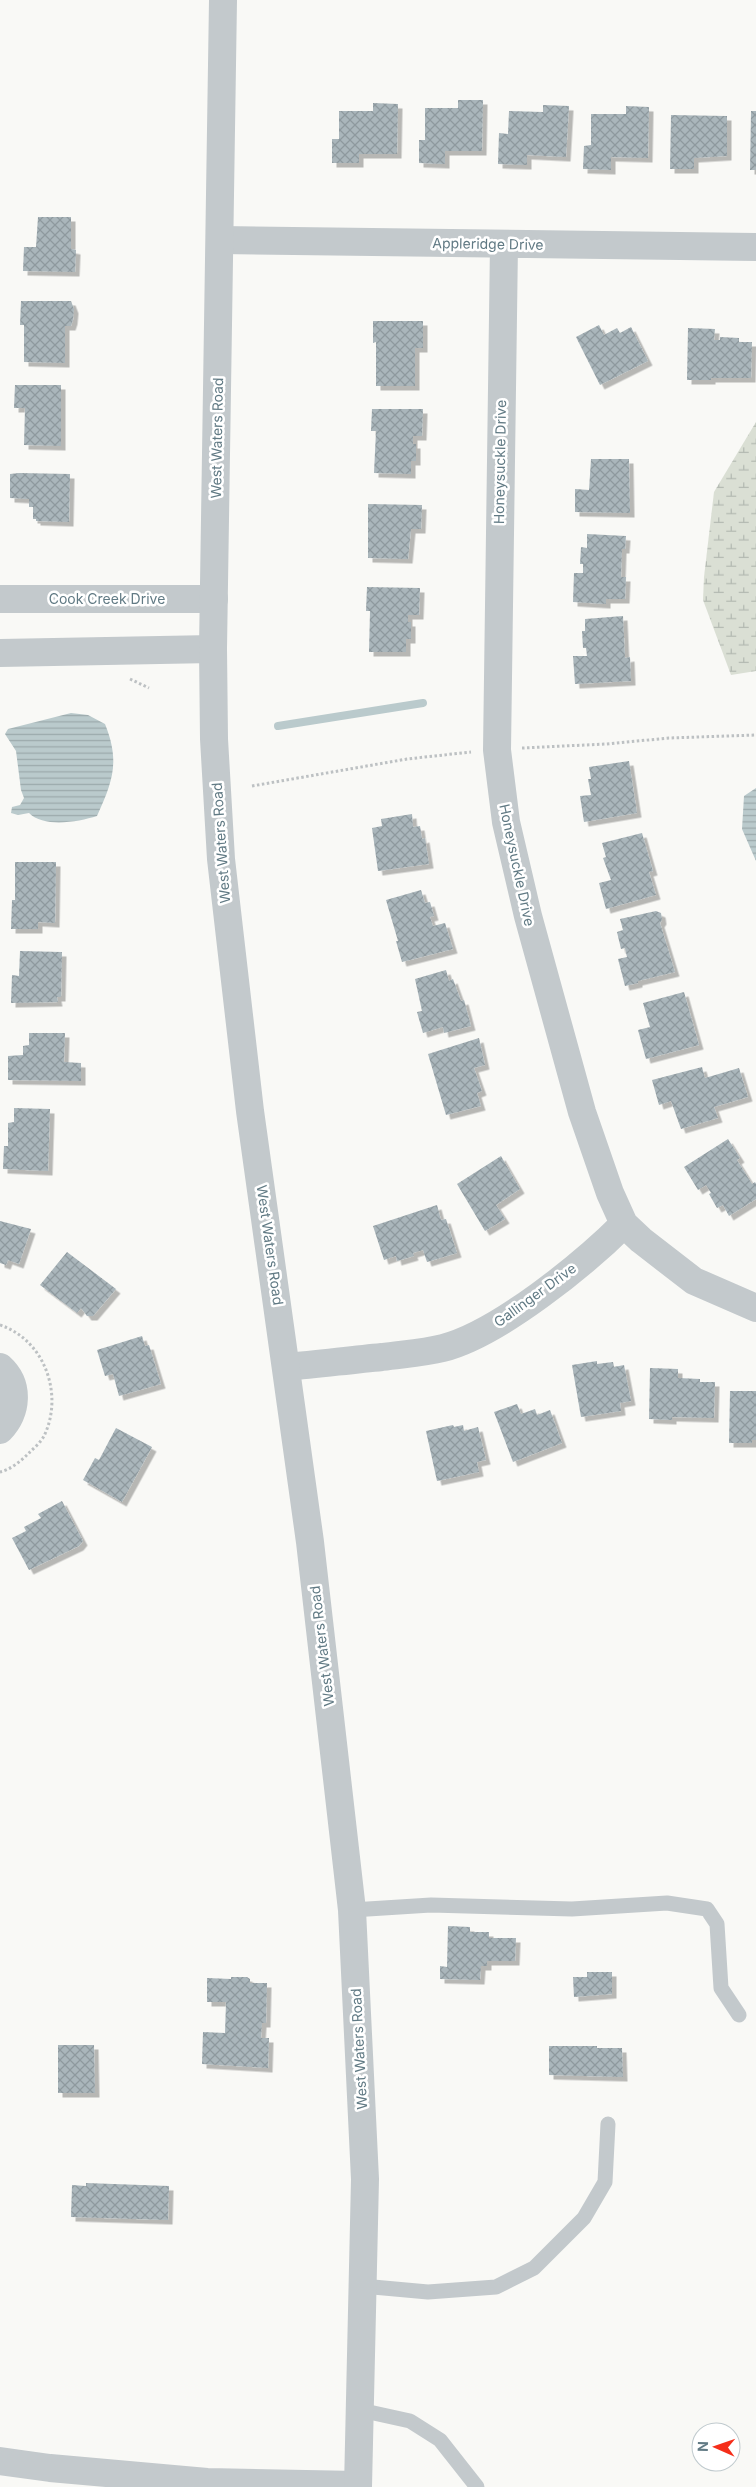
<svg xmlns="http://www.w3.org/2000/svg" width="756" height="2487" font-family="Inter,sans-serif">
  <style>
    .wetland { fill: url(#wetland-marsh) }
    .water { fill: url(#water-rules) }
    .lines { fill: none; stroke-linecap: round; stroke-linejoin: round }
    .stream { stroke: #bacacc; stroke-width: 8 }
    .building { fill: url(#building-cross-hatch); filter: url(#shadow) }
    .path { stroke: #bdc1c3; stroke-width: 3; stroke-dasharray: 2.5 2.5; stroke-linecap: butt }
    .service { stroke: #c3c9cc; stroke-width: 15 }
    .minor { stroke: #c3c9cc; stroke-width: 28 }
    .tertiary { stroke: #c3c9cc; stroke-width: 28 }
    .labels { text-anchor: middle; stroke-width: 5; stroke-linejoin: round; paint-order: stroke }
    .street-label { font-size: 14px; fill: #617a84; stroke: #fff }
  </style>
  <defs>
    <pattern id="wetland-marsh" width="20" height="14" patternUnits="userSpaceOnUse" patternTransform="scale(1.25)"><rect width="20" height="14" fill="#dadfd4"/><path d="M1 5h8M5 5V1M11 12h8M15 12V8" fill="none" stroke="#b4bab2"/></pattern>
    <pattern id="water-rules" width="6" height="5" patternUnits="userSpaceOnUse" patternTransform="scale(1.25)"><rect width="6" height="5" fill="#bacacc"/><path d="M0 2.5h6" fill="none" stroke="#9ba9ab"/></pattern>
    <pattern id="building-cross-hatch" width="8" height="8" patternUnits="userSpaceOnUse" patternTransform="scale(1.25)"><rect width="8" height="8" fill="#aab6bb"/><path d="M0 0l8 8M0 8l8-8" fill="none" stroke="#8e999e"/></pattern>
    <filter id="shadow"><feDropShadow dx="4.5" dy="4.5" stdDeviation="0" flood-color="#0004"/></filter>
  </defs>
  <rect width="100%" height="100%" fill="#f9f9f6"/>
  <path class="wetland" d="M756,422v249l-25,4 -28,-75 1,-23 10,-85z"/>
  <path class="water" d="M71,713l17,2 17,9c15,37 8,57 -8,92 -19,6 -53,12 -68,-3l-11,2 -7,-2 1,-6 8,-2 4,-7 -3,-8 -5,-39 -11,-17 3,-5z
    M756,788v73l-14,-32 2,-33z"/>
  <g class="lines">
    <path class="stream" d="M278,726l145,-23"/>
  </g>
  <path class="building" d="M458,100h25l-1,51h-37v13l-26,-1v-23h6v-32h33z
    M373,103l25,1 -1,50h-38v9h-27v-24h7v-28h34z
    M543,105l26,1 -3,51 -39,-2v10l-29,-1 1,-31 9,1 1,-23 34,1z
    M626,106l23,1 -1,51 -37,-1v13l-28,-1 1,-23 7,-1v-31h35z
    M751,111h5v59h-6z
    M671,115l56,1v40l-33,2v11h-24z
    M38,217h33v32l5,1 -1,22 -52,-1 1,-24h12z
    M21,301h50l3,8 -1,11 -2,6h-6v37l-41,-1v-37h-4z
    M373,321h50v27h-8v38h-39v-44l-3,1z
    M599,325l5,10 13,-7 3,5 11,-6 17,34 -48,24 -24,-48z
    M688,328l27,1 -1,11h6v-3l19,1v4h13l-1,36h-40v2h-24z
    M15,385h46v61l-37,-1 1,-37h-11z
    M372,409h51l-1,27h-9v8h3v17h-5v13l-37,-1 2,-42h-5z
    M591,459h38l1,54 -55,-1v-23l14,1z
    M19,473l51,1 -1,48 -33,-1v-2h-3v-12h-4v-8l-19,-1v-24z
    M368,504l54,1 -1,24h-10l-3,30 -40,-1z
    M587,534l39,2 -1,13h-3l-1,28h5l-1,22h-19v5l-33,-2 1,-29h9v-9h-3l1,-17 6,1z
    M367,587l53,1 -1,27h-11v7h3v17h-5v13h-37l1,-41h-4z
    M623,616l2,42 5,-1 1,24 -56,3 -2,-28h14l-1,-8h-3l-1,-17h3v-12z
    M629,761l8,52 -53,9 -4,-26 11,-1 -3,-16h3l-2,-12z
    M412,814l1,13 7,-1 2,13 3,-1 4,26 -51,7 -6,-43 10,-2 -1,-7z
    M642,833l11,38 -4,1 7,23 -50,14 -7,-26 12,-3 -8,-22 3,-1 -4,-14z
    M15,862h41l-1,61 -17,-1v7h-27l1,-29h3z
    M421,890l4,13 5,-1 4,14 -4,1 3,9 12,-3 8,26 -51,13 -6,-21h2l-12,-41z
    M656,911l5,2 1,7 -2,3 15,49 -37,9v2l-13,3 -7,-27 9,-2 -2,-9 -4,1 -4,-17 6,-2 -3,-11z
    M20,951l42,1 -1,45h-4l1,5 -47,1 1,-28 7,1z
    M446,970l3,11 4,-2 8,22 3,-1 7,26 -27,7 -1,-6 -20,6 -6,-21 5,-1 -7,-32z
    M684,992l15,53 -53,14 -8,-29 12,-3 -7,-24z
    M29,1033h36l-1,29 17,1v18l-73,-1v-24l15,-1v-9l6,-1z
    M479,1038l6,27 -11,3 8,23 -5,2 4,13 -35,9 -18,-61z
    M702,1067l3,11 34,-10 9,29 -34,10 4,11 -37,11 -10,-28 -12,4 -7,-25z
    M14,1108l36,1 -2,62 -45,-2 1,-23h4v-23l6,-1z
    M728,1139l12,19 -3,2 15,24 3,-2 1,2v15l-27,17 -6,-11 -6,3 -8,-14 2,-1 -5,-8 -8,5 -14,-23z
    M501,1156l19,33 -24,16 9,14 -20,12 -28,-47z
    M437,1205l4,15 5,-1 11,34 -30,9 -4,-12 -10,3 1,3 -17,5 -1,-5 -12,4 -11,-34z
    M0,1221l31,8 -12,35 -11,-4 -2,5 -6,-2z
    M67,1252l49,37 -23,27h-6l-6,-8 -4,5 -37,-28z
    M142,1336l3,10 4,-1 12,39 -42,12 -6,-22 -8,2 -8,-26z
    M597,1361v3l16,-2 1,5 10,-2 7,36 -11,2 1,8 -40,6 -9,-52z
    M650,1368l28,1v9l22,1v3h15l-1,36 -42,-1v3l-23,-1z
    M730,1391h26v49h-4v3h-23z
    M517,1404l4,10 14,-5 2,6 13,-5 12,33 -49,19 -19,-50z
    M453,1425l1,2 9,-2 1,6 14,-4 8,33 -9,2 2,10 -42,9 -11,-50z
    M116,1428l36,19 -30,55 -39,-22 12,-22 4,2z
    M62,1501l21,40 -4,5 -50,24 -17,-32 14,-7 -2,-4 17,-9 -3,-4z
    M448,1926l22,1v5h19v6h27l-1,23h-28v5h-6l-1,14 -40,-1v-13l7,1z
    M587,1972h25v22l-38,3 -1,-20h14z
    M231,1977h16l3,2v4h17l-1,40h-4l-1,15h8l-1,30 -66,-4 1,-32 22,1 1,-31h-19v-24l24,1z
    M58,2045h36l1,48h-37z
    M549,2046h48v2h25l1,29 -74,-2z
    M86,2183l83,3 -1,34 -97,-3 1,-32 14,1z"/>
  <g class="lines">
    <path class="path" d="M130,679l19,9
      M522,748l84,-4 63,-6 87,-3
      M252,786l155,-27 64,-7
      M0,1325c45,15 64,70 44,111 -3,6 -10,12 -15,17 -8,8 -19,17 -29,19"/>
    <path class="service" d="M352,1910l79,-5 141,4 95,-6 40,6 10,15 4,64 18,27
      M362,2286l66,6 68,-5 38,-19 50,-50 21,-36 3,-58
      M360,2410l50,11 30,19 37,47"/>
    <path class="minor" d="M221,240l535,7
      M504,244l-7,506 9,72 22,94 54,196 28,81 14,31 17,16 53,41 62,27
      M0,599h214
      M0,653l213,-4
      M0,1367c20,18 17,45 0,63
      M287,1367c32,-3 64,-7 95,-10 21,-3 41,-4 61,-9 55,-14 141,-84 181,-124
      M0,2461l50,7 157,14 151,3"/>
    <path class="tertiary" d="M223,0l-10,649 1,90 7,120 29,252 60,431 42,368 13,269 -7,308"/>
  </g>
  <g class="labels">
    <g class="street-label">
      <text transform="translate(488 244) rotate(1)" y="5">Appleridge Drive</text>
      <text transform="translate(217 438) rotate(-89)" y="5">West Waters Road</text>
      <text transform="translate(500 462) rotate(-89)" y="5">Honeysuckle Drive</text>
      <text x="107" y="604">Cook Creek Drive</text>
      <text transform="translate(221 843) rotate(-94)" y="5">West Waters Road</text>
      <text transform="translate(517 865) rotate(78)" y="5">Honeysuckle Drive</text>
      <text transform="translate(270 1245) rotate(82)" y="5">West Waters Road</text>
      <text transform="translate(535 1295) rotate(-36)" y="5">Gallinger Drive</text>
      <text transform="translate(322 1646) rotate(-97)" y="5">West Waters Road</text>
      <text transform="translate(359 2049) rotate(-93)" y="5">West Waters Road</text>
    </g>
  </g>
  <g transform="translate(716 2447) rotate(272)"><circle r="24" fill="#ffffff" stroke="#c0cace"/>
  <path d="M0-4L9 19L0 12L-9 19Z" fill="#f52e1a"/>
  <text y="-8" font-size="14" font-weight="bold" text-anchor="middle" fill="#617a84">N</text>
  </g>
</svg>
